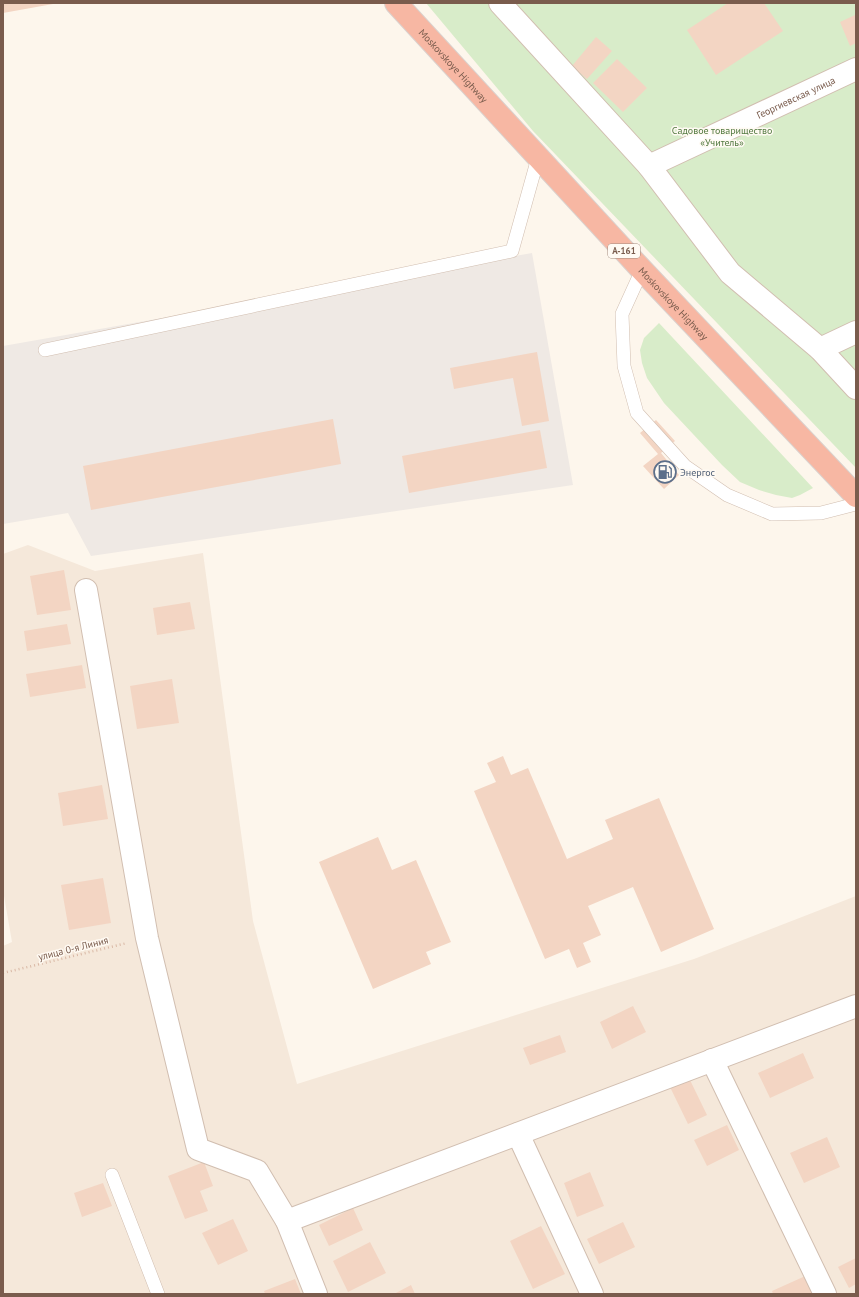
<svg xmlns="http://www.w3.org/2000/svg" width="859" height="1297" font-family="'PT Sans',sans-serif">
  <style>
    .residential { fill: #f5e8da }
    .industrial { fill: #efe9e4 }
    .green { fill: #d8ecc9 }
    .building { fill: #f3d5c3 }
    .lines { fill: none; stroke-linecap: round; stroke-linejoin: round }
    .lane-casing { stroke: #d1beb0; stroke-width: 14 }
    .street-casing { stroke: #d1beb0; stroke-width: 24 }
    .highway-casing { stroke: #dad1cd; stroke-width: 24 }
    .path { stroke: #d9b8a5; stroke-width: 2.5; stroke-dasharray: 1 3; stroke-linecap: butt }
    .lane { stroke: #fff; stroke-width: 13 }
    .street { stroke: #fff; stroke-width: 22 }
    .highway { stroke: #f7b7a3; stroke-width: 22 }
    .labels { text-anchor: middle; stroke-width: 3; stroke-linejoin: round; paint-order: stroke }
    .shield { fill: #fffaf3; stroke: #a28b7f; stroke-width: 1 }
    .shield-label { font-size: 9px; font-weight: bold; fill: #7a5c4d }
    .street-label { font-size: 10px; fill: #7a5c4d; stroke: #fffaf3 }
    .park-label { font-size: 10px; fill: #537a41; stroke: #fffaf3 }
    .service-label { font-size: 10px; fill: #4e5e75; stroke: #fffaf3; text-anchor: start }
  </style>
  <rect width="100%" height="100%" fill="#fdf6ec"/>
  <path class="residential" d="M28,545l67,26 108,-18 50,368 44,163 397,-125 162,-63v398h-853v-348l9,-4 -9,-52v-336z"/>
  <path class="industrial" d="M532,253l41,232 -482,71 -23,-43 -65,11v-178z"/>
  <path class="green" d="M426,3h430v465l-323,-337z
    M659,323l154,165 -13,7 -8,3 -16,-3 -17,-5 -19,-8 -18,-17 -58,-62 -17,-25 -5,-15 -2,-13 4,-12z"/>
  <path class="building" d="M3,3h50v1l-50,9z
    M728,3h36l19,28 -67,44 -29,-45z
    M855,15l1,28 -6,3 -10,-24z
    M596,37l16,14 -25,28 -15,-13z
    M617,59l30,29 -24,24 -30,-29z
    M537,352l12,69 -27,5 -9,-48 -59,11 -4,-21z
    M333,419l8,45 -250,46 -8,-44z
    M656,420l19,21 -14,12 18,22 -15,14 -21,-23 15,-12 -18,-21z
    M540,430l7,38 -138,25 -7,-37z
    M64,570l7,40 -34,5 -7,-39z
    M190,602l5,27 -38,6 -4,-27z
    M67,624l4,20 -44,7 -3,-20z
    M82,665l4,23 -56,9 -4,-23z
    M172,679l7,44 -42,6 -7,-43z
    M503,756l8,19 17,-7 39,91 46,-20 -8,-19 54,-22 55,131 -53,23 -28,-65 -45,19 13,29 -18,8 8,19 -14,6 -8,-19 -24,10 -71,-168 22,-9 -9,-19z
    M102,785l6,34 -45,7 -5,-33z
    M378,837l14,33 24,-10 35,82 -25,10 5,12 -58,25 -54,-127z
    M103,878l8,45 -42,7 -8,-45z
    M633,1006l13,26 -34,17 -12,-27z
    M560,1035l6,17 -36,13 -7,-17z
    M803,1053l11,25 -44,20 -12,-25z
    M688,1076l19,39 -19,9 -19,-39z
    M727,1125l12,25 -32,16 -13,-26z
    M827,1137l13,30 -36,16 -14,-30z
    M204,1162l9,24 -13,5 8,20 -23,8 -17,-43z
    M590,1172l14,34 -27,11 -13,-34z
    M103,1183l9,23 -30,11 -8,-24z
    M353,1208l10,22 -34,16 -10,-21z
    M233,1219l15,32 -30,14 -16,-32z
    M623,1222l12,25 -36,17 -12,-25z
    M541,1226l24,48 -32,15 -23,-48z
    M370,1242l16,31 -38,19 -15,-31z
    M856,1258v26l-7,4 -11,-21z
    M812,1273l9,21h-48l-1,-3z
    M295,1279l6,15h-36l-1,-3z
    M411,1285l4,9h-21z"/>
  <g class="lines">
    <g class="lane-casing">
      <path id="lane" d="M642,270l-20,44 2,52 13,47 48,53 42,29 45,19 49,-1 35,-9
        M45,350l467,-99 26,-93
        M112,1175l46,119"/>
    </g>
    <g class="street-casing">
      <g id="street">
        <path d="M500,3l149,163 81,107 90,76 36,39"/>
        <path id="s1" d="M649,166l207,-97"/>
        <path d="M820,349l36,-17"/>
        <path d="M86,590l61,348 51,211 59,22 30,50 29,73"/>
        <path d="M712,1060l113,234"/>
        <path d="M518,1134l74,160"/>
        <path d="M287,1221l569,-215"/>
      </g>
    </g>
    <g class="highway-casing">
      <g id="highway">
        <path id="s2" d="M396,3l246,267 214,226"/>
      </g>
    </g>
    <path class="path" d="M3,973l124,-30"/>
    <use href="#lane" class="lane"/>
    <use href="#street" class="street"/>
    <use href="#highway" class="highway"/>
  </g>
  <defs>
    <g id="fuel-ring" transform="scale(1.15)"><circle r="9.5" fill="#fffaf3" stroke="#5c6f8a" stroke-width="1.5"/><path d="M-5.5-6h7V0h2V4h1.3V-2.5L3-4.5l.8-.8L6-3V5H2.5V1h-1V6h-7ZM-4.2-4.7v3.2H.2V-4.7Z" fill="#5c6f8a"/></g>
  </defs>
  <g fill-rule="evenodd">
    <use href="#fuel-ring" x="665" y="472"/>
  </g>
  <g class="labels">
    <rect class="shield" x="608" y="244" width="32" height="14" rx="3"/>
    <g class="shield-label">
      <text x="624" y="254">А-161</text>
    </g>
    <g class="street-label">
      <text dy="4" stroke="none"><textPath href="#s2" startOffset="85">Moskovskoye Highway</textPath></text>
      <text dy="4" stroke="none"><textPath href="#s1" startOffset="162">Георгиевская улица</textPath></text>
      <text dy="4" stroke="none"><textPath href="#s2" startOffset="409">Moskovskoye Highway</textPath></text>
      <text transform="translate(73 948) rotate(-14)" y="4">улица 0-я Линия</text>
    </g>
    <g class="park-label">
      <text x="722" y="134">Садовое товарищество<tspan x="722" dy="12">«Учитель»</tspan></text>
    </g>
    <g class="service-label">
      <text x="680" y="476">Энергос</text>
    </g>
  </g>
  <rect width="859" height="1297" fill="none" stroke="#7a5c4d" stroke-width="8"/>
</svg>
